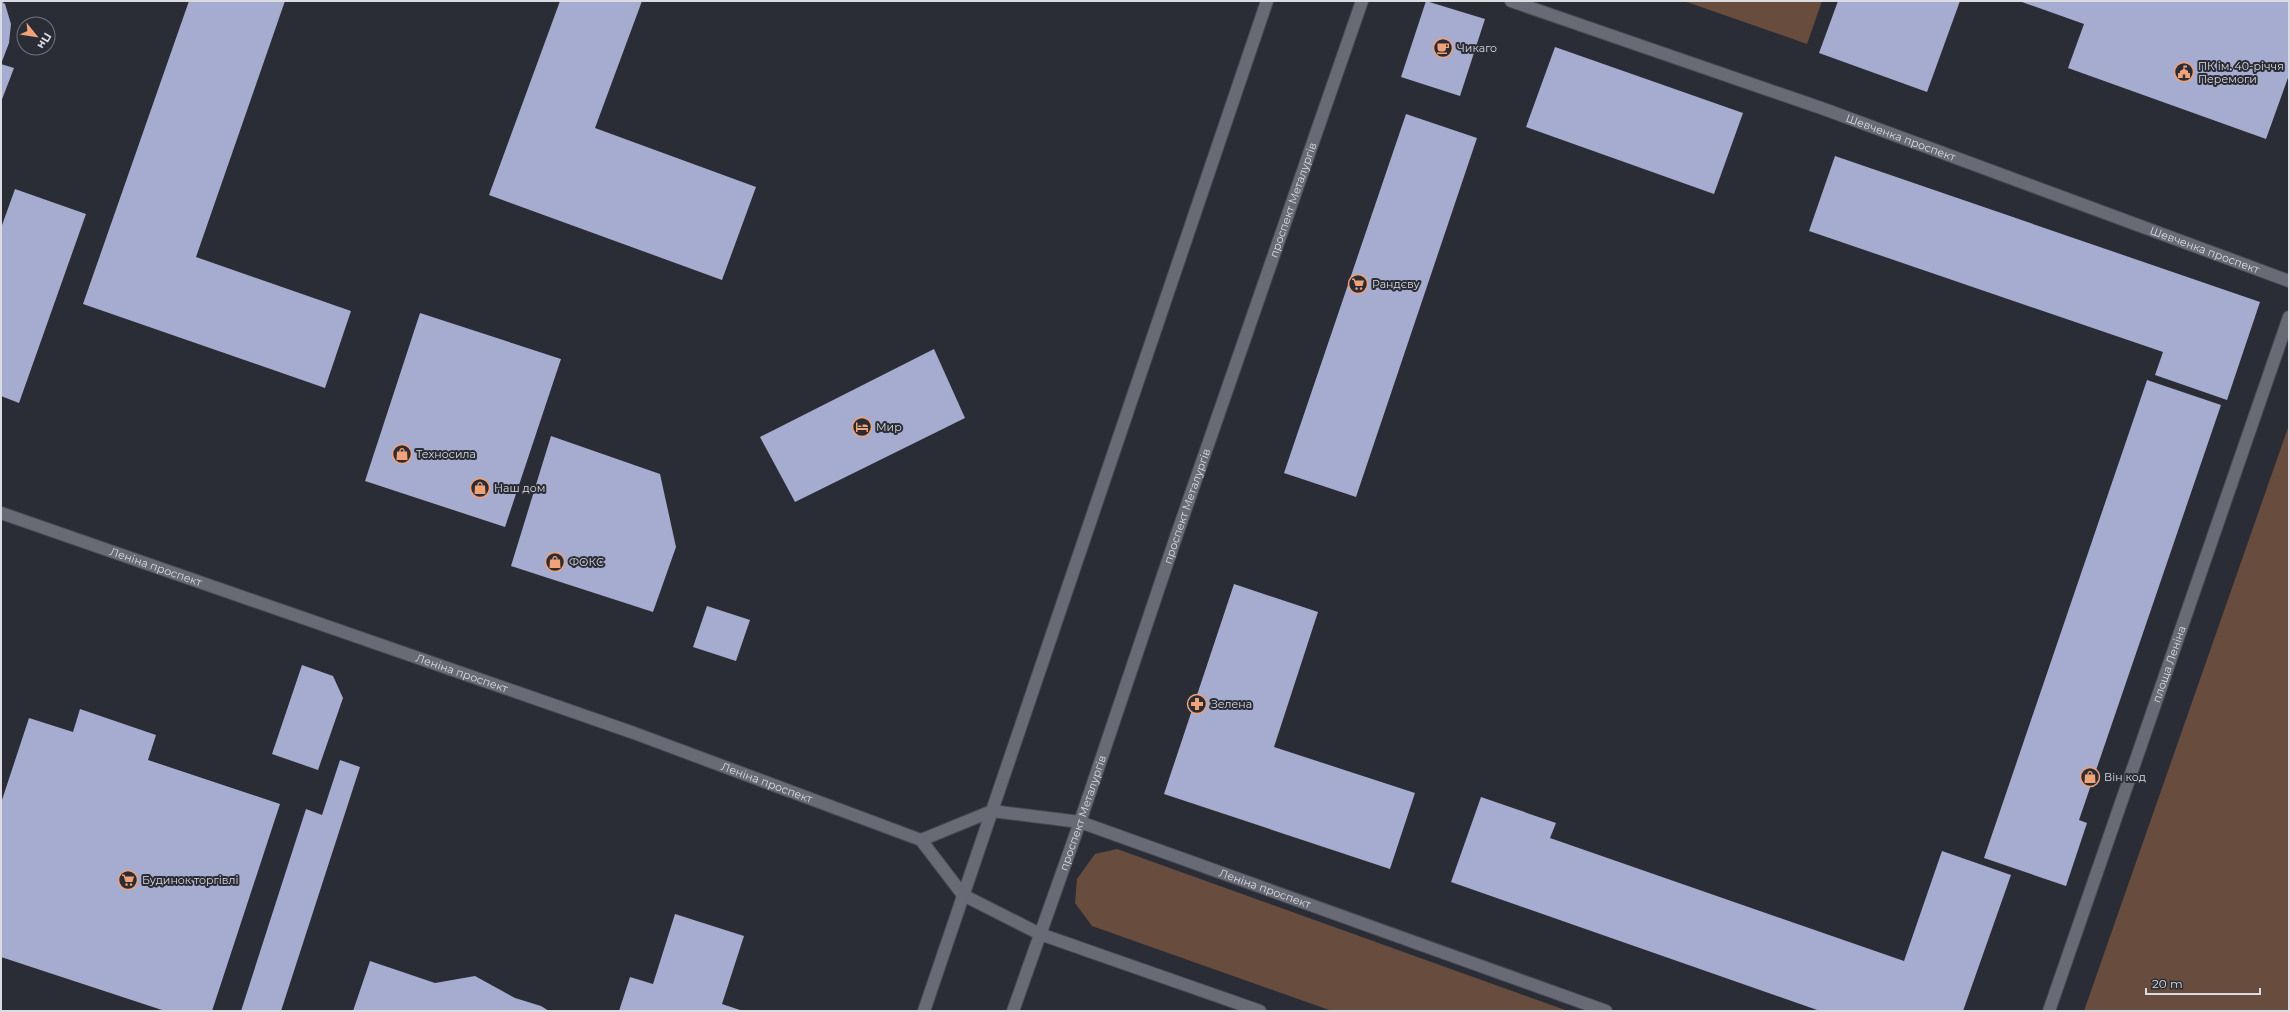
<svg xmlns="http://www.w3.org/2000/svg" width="2290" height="1012" font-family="Montserrat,sans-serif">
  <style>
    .green { fill: #684d3f }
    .building { fill: #a6abd0 }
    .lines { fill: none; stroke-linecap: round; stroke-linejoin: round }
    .minor-casing { stroke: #484951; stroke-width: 14 }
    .minor { stroke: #686a75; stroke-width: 12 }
    .labels { text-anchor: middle; stroke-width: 4; stroke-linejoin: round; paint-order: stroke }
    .poi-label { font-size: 11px; fill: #dbdce2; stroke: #2b2d36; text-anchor: start }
    .street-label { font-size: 11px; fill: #dbdce2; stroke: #2b2d36 }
  </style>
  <rect width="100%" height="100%" fill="#2b2d36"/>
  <path class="green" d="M1684,1h138l-15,43z
    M2289,425v586h-205z
    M1117,849l451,162h-236l-240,-85 -17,-23 2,-24 18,-25z"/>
  <path class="building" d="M1,1l4,3 6,20 -2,19 -8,21 13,4 -13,34z
    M189,1h96l-89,256 155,54 -26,77 -242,-84z
    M560,1h82l-47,127 161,59 -34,93 -233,-85z
    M1426,1l59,18 -25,77 -59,-19z
    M1838,1h122l-33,91 -108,-39z
    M2019,1h270v74l-23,64 -198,-71 16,-44z
    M1555,47l188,66 -29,81 -188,-67z
    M1406,114l71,24 -121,359 -72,-24z
    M1835,156l425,146 -33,98 -72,-25 8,-23 -354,-121z
    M15,189l71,25 -67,189 -18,-7v-168z
    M420,313l141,46 -56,168 -140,-46z
    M934,349l31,69 -170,84 -35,-65z
    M2147,380l74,25 -142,415 8,3 -21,63 -82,-28z
    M551,436l109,38 16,73 -23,65 -142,-46z
    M1234,584l84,28 -44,135 141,46 -25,76 -226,-75z
    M707,606l43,14 -14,41 -43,-14z
    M302,665l31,11 10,22 -25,72 -46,-16z
    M80,709l76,26 -8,25 132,44 -68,207h-47l-164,-54v-154l28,-85 44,14z
    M340,760l20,7 -79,244h-40l65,-202 16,6z
    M1481,797l75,26 -6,15 354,123 38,-110 69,24 -48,136h-143l-369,-129z
    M675,914l69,22 -22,68 21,7h-124l11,-34 23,7z
    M370,961l65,22 40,-7 40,22 26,8 8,5h-196z"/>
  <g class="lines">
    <g class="minor-casing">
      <g id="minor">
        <path id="s1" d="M1511,1l313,108 465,172"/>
        <path id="s2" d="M1,513l633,220 287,107 42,55 77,39 220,77"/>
        <path id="s3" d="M921,840l71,-29 88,11 526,189"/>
        <path d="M924,1011l343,-1010"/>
        <path id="s4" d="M1013,1011l67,-189 97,-288 185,-533"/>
        <path id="s5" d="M2049,1011l240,-694"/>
      </g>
    </g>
    <use href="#minor" class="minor"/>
  </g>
  <defs>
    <g id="cafe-ring" transform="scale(1)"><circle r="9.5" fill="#2b2d36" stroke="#f0a278" stroke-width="1.5"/><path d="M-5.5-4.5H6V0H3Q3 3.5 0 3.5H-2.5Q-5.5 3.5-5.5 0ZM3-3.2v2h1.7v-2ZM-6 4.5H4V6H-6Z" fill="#f0a278"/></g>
    <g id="civic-ring" transform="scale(1)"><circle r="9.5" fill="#2b2d36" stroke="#f0a278" stroke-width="1.5"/><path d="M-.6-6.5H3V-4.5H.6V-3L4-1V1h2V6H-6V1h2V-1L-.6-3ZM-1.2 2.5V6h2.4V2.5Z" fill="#f0a278"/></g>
    <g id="supermarket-ring" transform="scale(1)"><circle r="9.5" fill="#2b2d36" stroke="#f0a278" stroke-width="1.5"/><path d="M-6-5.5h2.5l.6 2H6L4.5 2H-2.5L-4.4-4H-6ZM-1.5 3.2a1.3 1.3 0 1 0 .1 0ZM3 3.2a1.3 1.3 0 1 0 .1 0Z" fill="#f0a278"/></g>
    <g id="hotel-ring" transform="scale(1)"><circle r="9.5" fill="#2b2d36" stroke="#f0a278" stroke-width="1.5"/><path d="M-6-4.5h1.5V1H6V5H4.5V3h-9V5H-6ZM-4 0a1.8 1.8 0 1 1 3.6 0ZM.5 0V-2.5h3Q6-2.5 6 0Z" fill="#f0a278"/></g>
    <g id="shop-ring" transform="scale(1)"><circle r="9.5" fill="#2b2d36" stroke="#f0a278" stroke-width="1.5"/><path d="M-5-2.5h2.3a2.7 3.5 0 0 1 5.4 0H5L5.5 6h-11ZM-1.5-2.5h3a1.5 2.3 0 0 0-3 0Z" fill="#f0a278"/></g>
    <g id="pharmacy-ring" transform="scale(1)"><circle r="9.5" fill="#2b2d36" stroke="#f0a278" stroke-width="1.5"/><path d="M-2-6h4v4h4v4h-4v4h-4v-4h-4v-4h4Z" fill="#f0a278"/></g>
  </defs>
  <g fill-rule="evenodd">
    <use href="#cafe-ring" x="1443" y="48"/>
    <use href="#civic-ring" x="2184" y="72"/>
    <use href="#supermarket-ring" x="1358" y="284"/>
    <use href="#hotel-ring" x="862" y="427"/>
    <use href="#shop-ring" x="402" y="454"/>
    <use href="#shop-ring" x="480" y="488"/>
    <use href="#shop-ring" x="555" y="562"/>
    <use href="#pharmacy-ring" x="1197" y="704"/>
    <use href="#shop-ring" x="2090" y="777"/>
    <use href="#supermarket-ring" x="128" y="880"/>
  </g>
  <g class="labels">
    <g class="poi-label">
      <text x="1457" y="52">Чикаго</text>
      <text x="2198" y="70">ПК ім. 40-річчя<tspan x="2198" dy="13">Перемоги</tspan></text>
      <text x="1372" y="288">Рандєву</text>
      <text x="876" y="431">Мир</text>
      <text x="416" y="458">Техносила</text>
      <text x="494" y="492">Наш дом</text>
      <text x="569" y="566">ФОКС</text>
      <text x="1211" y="708">Зелена</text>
      <text x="2104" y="781">Він код</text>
      <text x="142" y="884">Будинок торгівлі</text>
    </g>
    <g class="street-label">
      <text dy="4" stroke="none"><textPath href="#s1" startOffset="413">Шевченка проспект</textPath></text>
      <text dy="4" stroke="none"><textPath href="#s4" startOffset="858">проспект Металургів</textPath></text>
      <text dy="4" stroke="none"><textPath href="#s1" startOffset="737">Шевченка проспект</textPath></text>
      <text dy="4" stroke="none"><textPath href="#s4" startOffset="534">проспект Металургів</textPath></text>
      <text dy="4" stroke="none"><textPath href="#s2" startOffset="164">Леніна проспект</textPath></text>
      <text dy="4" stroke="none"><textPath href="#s5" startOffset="367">площа Леніна</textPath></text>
      <text dy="4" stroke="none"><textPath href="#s2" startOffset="488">Леніна проспект</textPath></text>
      <text dy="4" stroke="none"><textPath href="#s2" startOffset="812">Леніна проспект</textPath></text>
      <text dy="4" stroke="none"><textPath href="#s4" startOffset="210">проспект Металургів</textPath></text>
      <text dy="4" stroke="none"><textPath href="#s3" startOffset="362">Леніна проспект</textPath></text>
    </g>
  </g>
  <rect width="2290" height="1012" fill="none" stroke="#dbdce2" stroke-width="4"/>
  <g transform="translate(36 36) rotate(120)"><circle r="19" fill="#2b2d36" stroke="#71737b"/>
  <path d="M0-3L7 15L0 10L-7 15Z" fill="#f0a278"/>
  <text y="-6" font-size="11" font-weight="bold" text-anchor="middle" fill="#dbdce2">Пн</text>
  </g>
  <path d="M2146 988v6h114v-6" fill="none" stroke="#dbdce2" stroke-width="2"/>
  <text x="2152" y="988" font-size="12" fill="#dbdce2" stroke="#2b2d36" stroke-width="3" paint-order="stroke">20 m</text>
</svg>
